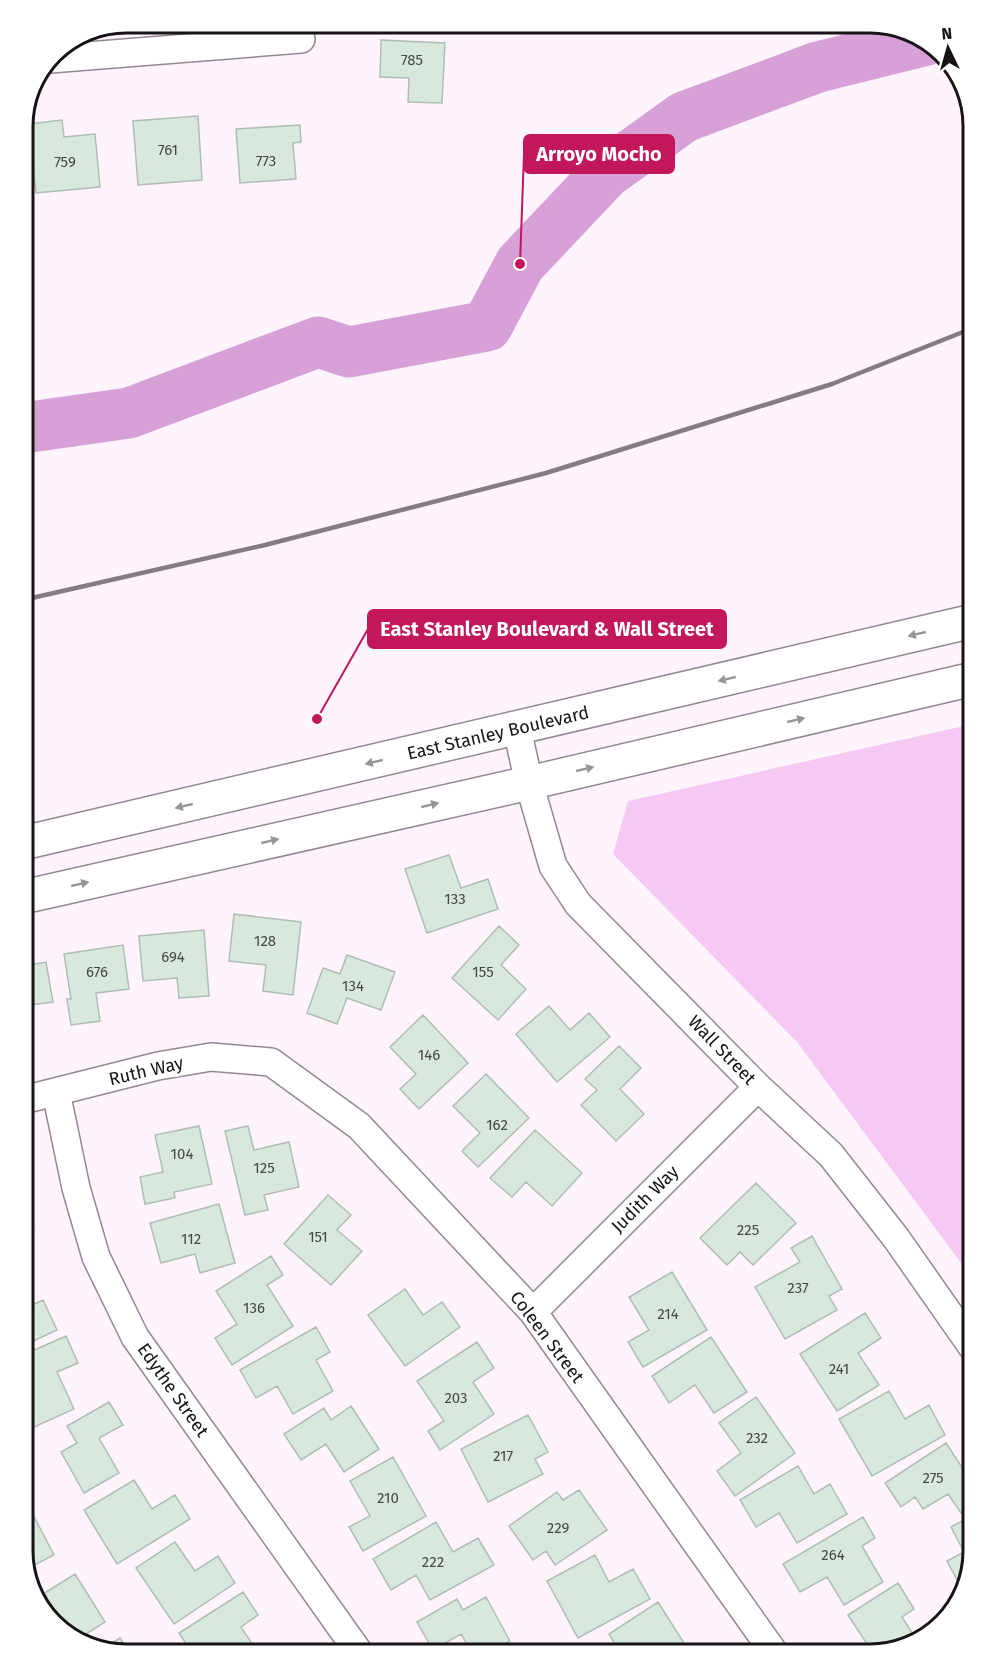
<svg xmlns="http://www.w3.org/2000/svg" width="996" height="1677" font-family="'Fira Sans',sans-serif">
  <style>
    .green { fill: #f5c9f4 }
    .lines { fill: none; stroke-linecap: round; stroke-linejoin: round }
    .river { stroke: #d7a1d7; stroke-width: 51 }
    .building { fill: #d8e8dc; stroke: #afbeb3; stroke-width: 1.5 }
    .minor-casing { stroke: #948894; stroke-width: 30 }
    .major-casing { stroke: #948894; stroke-width: 36 }
    .minor { stroke: #fff; stroke-width: 27 }
    .major { stroke: #fff; stroke-width: 33 }
    .rail { stroke: #847c83; stroke-width: 4.5 }
    .oneway { fill: #979597 }
    .labels { text-anchor: middle; stroke-width: 6; stroke-linejoin: round; paint-order: stroke }
    .number-label { font-size: 15px; fill: #484848 }
    .street-label { font-size: 18px; fill: #181317; stroke: #fff }
    .rim { fill: none; stroke: #181317; stroke-width: 3 }
    .leader { fill: none; stroke: #c2185b; stroke-width: 2 }
    .callout-dot { fill: #c2185b; stroke: #fff; stroke-width: 2 }
    .callout { fill: #c2185b; stroke: #c2185b; stroke-width: 2 }
    .callout-label { font-size: 20px; text-anchor: middle; font-weight: bold; fill: #fff }
  </style>
  <rect width="100%" height="100%" fill="#fff3fe"/>
  <path class="green" d="M973,724v555l-176,-237 -184,-188 15,-53z"/>
  <g class="lines">
    <path class="river" d="M23,428l106,-15 189,-71 31,10 138,-26 33,-62 86,-91 78,-56 134,-50 109,-27"/>
  </g>
  <path class="building" d="M381,40l64,3 -3,60 -34,-1 1,-24 -29,-1z
    M198,116l4,64 -64,5 -5,-64z
    M62,120l2,17 31,-3 5,53 -64,6 -7,-69z
    M300,125l1,17 -8,1 3,36 -56,4 -4,-54z
    M449,855l12,33 27,-9 10,30 -71,24 -22,-64z
    M234,914l67,8 -8,73 -30,-4 3,-26 -37,-4z
    M499,926l20,19 -18,20 25,24 -28,31 -46,-42z
    M204,930l5,66 -30,2 -2,-20 -34,3 -4,-45z
    M123,945l6,44 -33,4 4,28 -29,4 -4,-26h4l-7,-45z
    M347,955l48,17 -14,38 -34,-12 -10,26 -30,-11 16,-45 17,6z
    M46,962l7,40 -30,4v-40z
    M549,1006l21,24 19,-17 21,24 -53,45 -41,-48z
    M423,1015l45,48 -49,46 -19,-20 16,-15 -26,-27z
    M619,1046l22,22 -21,21 24,25 -28,27 -35,-36 16,-15 -12,-11z
    M486,1074l43,44 -51,49 -16,-16 18,-18 -27,-27z
    M199,1126l13,58 -38,8 1,6 -30,6 -5,-27 23,-5 -8,-37z
    M248,1126l6,24 35,-8 10,45 -35,8 4,15 -23,5 -20,-84z
    M535,1130l47,43 -30,33 -26,-24 -14,15 -22,-19z
    M756,1183l40,40 -43,42 -13,-13 -13,13 -27,-27z
    M328,1195l23,20 -14,15 25,21 -31,34 -47,-41z
    M28,1204l6,25 -11,3v-27z
    M219,1204l16,59 -35,10 -5,-19 -34,9 -11,-40z
    M812,1236l30,53 -13,7 8,14 -52,29 -30,-52 45,-25 -9,-14z
    M271,1256l12,19 -16,10 26,41 -61,39 -17,-27 22,-14 -21,-33z
    M672,1272l35,58 -64,37 -15,-25 21,-12 -20,-33z
    M405,1289l18,26 19,-13 18,25 -55,39 -37,-51z
    M43,1300l14,30 -34,16v-37z
    M865,1313l16,25 -23,15 21,32 -42,26 -37,-57z
    M316,1327l14,25 -14,8 17,31 -40,23 -16,-28 -21,12 -16,-28z
    M66,1336l12,27 -21,9 17,37 -51,23v-77z
    M711,1337l36,55 -33,21 -19,-28 -26,18 -17,-27z
    M477,1342l17,26 -21,14 21,32 -54,36 -12,-19 16,-10 -27,-40z
    M889,1391l16,28 24,-14 16,30 -73,41 -33,-57z
    M756,1397l39,56 -60,43 -18,-25 24,-18 -22,-30z
    M109,1402l14,23 -24,13 20,35 -35,20 -23,-41 16,-9 -10,-17z
    M351,1406l28,43 -35,23 -18,-28 -25,16 -17,-26 40,-26 7,12z
    M528,1415l20,37 -13,7 8,15 -55,28 -27,-53z
    M946,1443l19,29 8,-4v37l-12,8 -13,-19 -25,15 -8,-12 -14,10 -16,-24z
    M393,1457l33,59 -63,35 -14,-24 21,-11 -20,-35z
    M798,1466l16,28 16,-10 17,30 -50,29 -18,-30 -23,14 -16,-27z
    M134,1480l18,29 23,-14 15,24 -73,45 -33,-54z
    M579,1490l28,40 -52,35 -9,-14 -13,9 -24,-34 48,-34 6,8z
    M28,1505l26,50 -27,14 -5,-18 1,-43z
    M973,1515v36l-11,38 -15,-28 17,-9 -13,-25z
    M863,1517l12,21 -13,8 21,36 -39,23 -17,-28 -27,15 -17,-28z
    M436,1522l17,30 25,-14 16,27 -64,35 -14,-25 -25,15 -18,-31z
    M175,1542l20,29 23,-15 17,27 -61,41 -38,-56z
    M595,1555l14,27 24,-13 17,30 -72,39 -31,-57z
    M75,1574l30,48 -28,18 -9,-3 -33,-38z
    M898,1583l16,26 -12,8 16,25 -48,12h-12l11,-7 -21,-32z
    M243,1592l15,23 -17,12 18,27h-59l-5,-7 -5,3 -11,-17z
    M486,1597l24,44 -23,13h-14l-12,-20 -28,16 -16,-28 40,-23 6,11z
    M658,1602l31,49 -5,3h-74l8,-5 -9,-15z
    M120,1638l10,16h-10l-17,-5z"/>
  <g class="lines">
    <g class="minor-casing">
      <path id="minor" d="M50,59l251,-20
        M517,729l12,54 24,83 25,38 180,183 73,68 65,83 77,110
        M56,1092l20,96 20,69 39,80 225,317
        M23,1100l135,-34 53,-9 60,5 88,64 174,186 242,342
        M533,1312l225,-225"/>
    </g>
    <g class="major-casing">
      <path id="major" d="M23,843l950,-222
        M23,897l506,-114 444,-104"/>
    </g>
    <use href="#minor" class="minor"/>
    <use href="#major" class="major"/>
    <path class="rail" d="M23,600l242,-55 281,-72 286,-89 141,-56"/>
  </g>
  <defs><path id="oneway-solid" d="M-6-.8H1V-3.2L6.5 0L1 3.2V.8H-6Z" transform="scale(1.5)"/></defs>
  <g class="oneway">
    <use href="#oneway-solid" transform="translate(917 634) rotate(167)"/>
    <use href="#oneway-solid" transform="translate(727 679) rotate(167)"/>
    <use href="#oneway-solid" transform="translate(796 720) rotate(-13)"/>
    <use href="#oneway-solid" transform="translate(374 762) rotate(167)"/>
    <use href="#oneway-solid" transform="translate(585 769) rotate(-13)"/>
    <use href="#oneway-solid" transform="translate(430 805) rotate(-13)"/>
    <use href="#oneway-solid" transform="translate(184 806) rotate(167)"/>
    <use href="#oneway-solid" transform="translate(270 841) rotate(-13)"/>
    <use href="#oneway-solid" transform="translate(80 884) rotate(-13)"/>
  </g>
  <g class="labels">
    <g class="number-label">
      <text x="412" y="65">785</text>
      <text x="168" y="155">761</text>
      <text x="266" y="166">773</text>
      <text x="65" y="167">759</text>
      <text x="455" y="904">133</text>
      <text x="265" y="946">128</text>
      <text x="173" y="962">694</text>
      <text x="97" y="977">676</text>
      <text x="483" y="977">155</text>
      <text x="353" y="991">134</text>
      <text x="429" y="1060">146</text>
      <text x="497" y="1130">162</text>
      <text x="182" y="1159">104</text>
      <text x="264" y="1173">125</text>
      <text x="748" y="1235">225</text>
      <text x="318" y="1242">151</text>
      <text x="191" y="1244">112</text>
      <text x="798" y="1293">237</text>
      <text x="254" y="1313">136</text>
      <text x="668" y="1319">214</text>
      <text x="839" y="1374">241</text>
      <text x="456" y="1403">203</text>
      <text x="757" y="1443">232</text>
      <text x="503" y="1461">217</text>
      <text x="933" y="1483">275</text>
      <text x="388" y="1503">210</text>
      <text x="558" y="1533">229</text>
      <text x="833" y="1560">264</text>
      <text x="433" y="1567">222</text>
    </g>
    <g class="street-label">
      <text transform="translate(498 733) rotate(-13)" y="6">East Stanley Boulevard</text>
      <text transform="translate(722 1050) rotate(46)" y="6">Wall Street</text>
      <text transform="translate(146 1071) rotate(-13)" y="6">Ruth Way</text>
      <text transform="translate(645 1199) rotate(-45)" y="6">Judith Way</text>
      <text transform="translate(547 1337) rotate(53)" y="6">Coleen Street</text>
      <text transform="translate(173 1390) rotate(55)" y="6">Edythe Street</text>
    </g>
  </g>
  <path d="M0 0H996V1677H0ZM126 33H870A93 93 0 0 1 963 126V1551A93 93 0 0 1 870 1644H126A93 93 0 0 1 33 1551V126A93 93 0 0 1 126 33Z" fill="#fff" fill-rule="evenodd"/>
  <path class="rim" d="M126 33H870A93 93 0 0 1 963 126V1551A93 93 0 0 1 870 1644H126A93 93 0 0 1 33 1551V126A93 93 0 0 1 126 33Z"/>
  <path class="leader" d="M520 264L524 154M317 719L368 629"/>
  <g class="callout-dot">
    <circle cx="520" cy="264" r="6"/>
    <circle cx="317" cy="719" r="6"/>
  </g>
  <g class="callout">
    <rect x="524" y="135" width="150" height="38" rx="6"/>
    <rect x="368" y="610" width="358" height="38" rx="6"/>
  </g>
  <g class="callout-label">
    <text x="599" y="161">Arroyo Mocho</text>
    <text x="547" y="636">East Stanley Boulevard &amp; Wall Street</text>
  </g>
  <g transform="translate(948 48) rotate(355)" stroke="#ffffff" stroke-width="4.5" paint-order="stroke">
  <path d="M0-4.5L10 22L0 15L-10 22Z" fill="#181317"/>
  <text y="-9" font-size="16" font-weight="bold" text-anchor="middle" fill="#181317">N</text>
  </g>
</svg>
